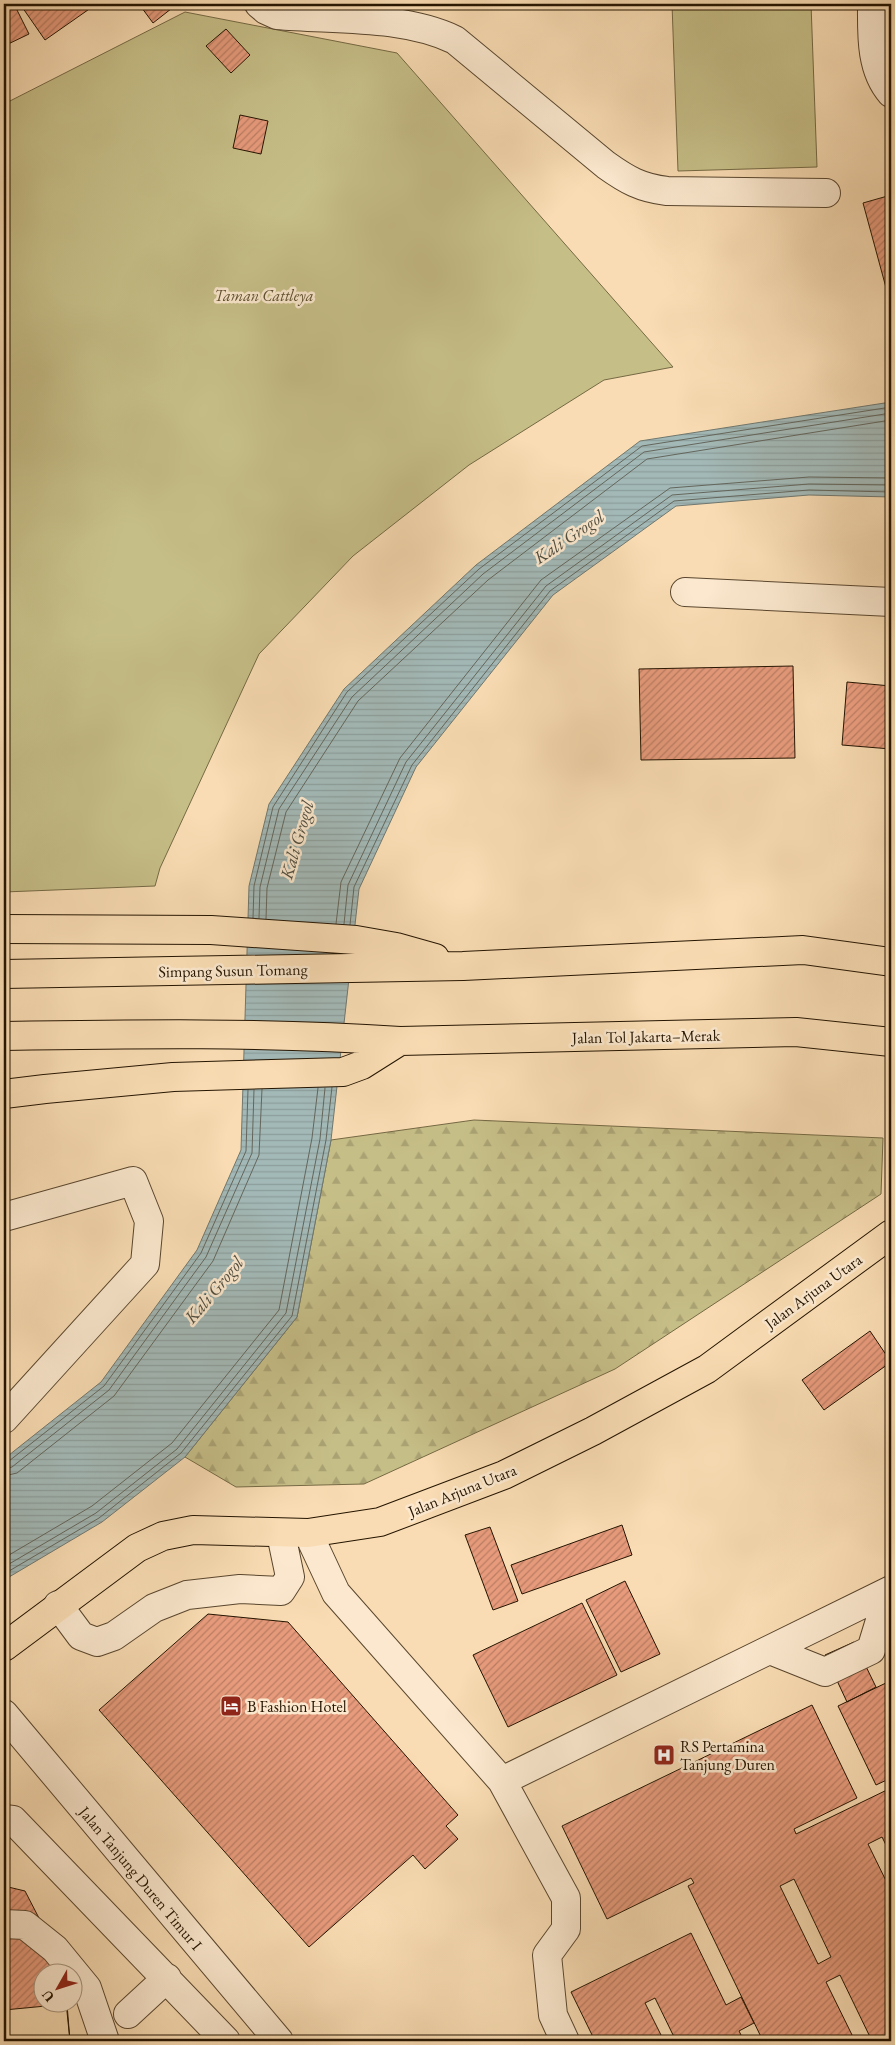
<svg xmlns="http://www.w3.org/2000/svg" width="895" height="2045" font-family="'EB Garamond',serif">
  <style>
    .green { fill: #c6be87; stroke: #756944 }
    .forest { fill: url(#forest-firs); stroke: #756944 }
    .water { fill: url(#water-rules); stroke: #70776e }
    .lines { fill: none; stroke-linecap: round; stroke-linejoin: round }
    .shore { stroke: #64665c; stroke-width: 1 }
    .building { fill: url(#building-hatch); stroke: #241401; fill-rule: evenodd }
    .minor-casing { stroke: #59462e; stroke-width: 30 }
    .major-casing { stroke: #241401; stroke-width: 30 }
    .highway-casing { stroke: #241401; stroke-width: 30 }
    .minor { stroke: #fbe8ce; stroke-width: 28 }
    .major { stroke: #f9dcb3; stroke-width: 28 }
    .highway { stroke: #f9dcb3; stroke-width: 28 }
    .labels { text-anchor: middle; stroke-width: 5; stroke-linejoin: round; paint-order: stroke }
    .park-label { font-size: 16px; font-style: italic; fill: #5d5030; stroke: #fbe8ce }
    .street-label { font-size: 16px; fill: #241401; stroke: #fbe8ce }
    .poi-label { font-size: 16px; fill: #241401; stroke: #fbe8ce; text-anchor: start }
    .water-label { font-size: 18px; font-style: italic; fill: #504e41; stroke: #fbe8ce }
  </style>
  <defs>
    <pattern id="forest-firs" width="22" height="20" patternUnits="userSpaceOnUse" patternTransform="scale(1.25)"><rect width="22" height="20" fill="#c6be87"/><path d="M5 1l3.5 6h-7zM16 11l3.5 6h-7z" fill="#aaa273"/></pattern>
    <pattern id="water-rules" width="6" height="5" patternUnits="userSpaceOnUse" patternTransform="scale(1.25)"><rect width="6" height="5" fill="#a3b9b7"/><path d="M0 2.5h6" fill="none" stroke="#8c9e9c"/></pattern>
    <pattern id="building-hatch" width="6" height="6" patternUnits="userSpaceOnUse" patternTransform="scale(1.25)"><rect width="6" height="6" fill="#e79b7c"/><path d="M-1 1l2-2M0 6l6-6M5 7l2-2" fill="none" stroke="#bb7d63"/></pattern>
  </defs>
  <rect width="100%" height="100%" fill="#f9dcb3"/>
  <filter id="stains"><feTurbulence type="fractalNoise" baseFrequency=".004" numOctaves="4"/><feColorMatrix values="0 0 0 0 .2 0 0 0 0 .09 0 0 0 0 .02 0 0 0 .5 -.17"/></filter>
  <radialGradient id="worn" r=".72"><stop offset=".6" stop-color="#630" stop-opacity="0"/><stop offset="1" stop-color="#630" stop-opacity=".3"/></radialGradient>
  <path class="green" d="M672,4h139l6,163 -139,4z
    M185,12l212,41 276,314 -69,13 -135,85 -116,91 -94,98 -99,214 -5,18 -151,6v-788z"/>
  <path class="forest" d="M474,1120l409,18 -2,56 -266,175 -251,115 -128,3 -51,-30 112,-140 34,-177z"/>
  <path class="water" d="M891,402v95l-82,-2 -133,11 -123,89 -137,172 -57,122 -28,251 -34,177 -112,140 -83,65 -98,58v-121l97,-77 96,-132 44,-100 8,-264 20,-82 75,-115 132,-124 164,-124z"/>
  <g class="lines">
    <path class="shore" d="M253,918l1,-32 19,-79 74,-115 132,-123 163,-123 249,-39
      M259,918l1,-31 19,-78 73,-112 131,-123 161,-122 247,-39
      M266,919l1,-31 19,-76 72,-111 130,-121 159,-121 244,-39
      M336,924l5,-42 59,-124 141,-178 129,-92 139,-11 82,1
      M344,924l4,-39 58,-123 140,-176 126,-91 137,-11 82,1
      M350,925l4,-38 58,-122 138,-174 124,-90 135,-11 82,2
      M4,1462l5,-1 95,-75 97,-133 45,-102 2,-61
      M4,1469l8,-2 97,-77 97,-133 46,-104 2,-63
      M4,1476l13,-3 97,-77 99,-135 46,-106 3,-66
      M4,1558l88,-52 80,-63 107,-133 33,-172 6,-50
      M4,1567l92,-54 81,-64 109,-136 34,-174 5,-51
      M4,1574l95,-56 82,-65 111,-137 34,-176 6,-53"/>
  </g>
  <path class="building" d="M4,4h10l15,30 -25,12z
    M20,4h74l1,1 -50,35z
    M139,4h36l1,1 -23,18z
    M226,29l24,26 -19,18 -25,-27z
    M240,115l28,6 -7,33 -28,-6z
    M891,195v99l-3,1 -25,-92z
    M793,666l2,92 -154,2 -2,-91z
    M847,682l44,4v63l-49,-4z
    M870,1331l21,31 -67,48 -22,-30z
    M622,1525l10,30 -110,39 -11,-29z
    M490,1527l28,74 -25,9 -28,-75z
    M625,1581l35,73 -39,18 -35,-72z
    M582,1603l35,72 -109,52 -35,-72z
    M208,1614l80,8 170,193 -12,11 12,13 -33,30 -12,-14 -104,92 -210,-237z
    M854,1642l22,45 -29,15 -22,-47z
    M888,1682l3,7v89l-15,7 -38,-79z
    M812,1705l45,93 -63,31 2,5 95,-46v67l-9,-18 -14,7 23,47v150h-19l-32,-66 -14,7 29,59h-92l-75,-155 6,-3 -3,-5 -84,41 -45,-93zM794,1879l37,78 -13,7 -38,-78z
    M4,1886l21,5 30,58 5,23h-18v30h24l4,39h-66z
    M691,1933l35,72 15,-8 13,26 -15,8 5,10h-68l-21,-43 -10,5 19,38h-69l-24,-49z
    M67,2004l3,37h-66v-31z"/>
  <g class="lines">
    <g class="minor-casing">
      <path id="minor" d="M259,4l7,6 11,5c57,5 126,0 178,25l151,125c21,15 35,23 61,26l159,2
        M872,4c0,29 -2,65 19,89
        M685,592l206,10
        M4,1217l129,-36 16,40 -4,43 -141,155
        M308,1533l28,60 166,188 64,117v31l-19,26 6,60 12,26
        M58,1605l23,31 16,6 17,-6 40,-28 33,-13 53,-6 41,2 9,-14 -9,-43
        M770,1650l55,22 46,-22 18,-59
        M4,1714l275,327
        M502,1781l389,-191
        M4,1819l9,1 213,221
        M4,1924l21,1 30,24 32,39 18,53
        M128,2014l39,-36"/>
    </g>
    <g class="major-casing">
      <path id="major" d="M4,1647l133,-99 26,-12 30,-6 115,3 72,-11 124,-47 89,-44 114,-62 184,-135"/>
    </g>
    <g class="highway-casing">
      <path id="highway" d="M4,929l207,1 145,10 40,7 39,11
        M4,974l459,-8 340,-16 88,12
        M4,1036c132,-2 264,-4 396,5l396,-9 95,10
        M4,1094l41,-5 128,-12 170,-5 19,-7 38,-24"/>
    </g>
    <use href="#minor" class="minor"/>
    <use href="#major" class="major"/>
    <use href="#highway" class="highway"/>
  </g>
  <defs>
    <g id="hotel-square" transform="scale(1.125)"><rect x="-9" y="-9" width="18" height="18" rx="4" fill="#8f2418" stroke="#fbe8ce"/><path d="M-6-4.5h1.5V1H6V5H4.5V3h-9V5H-6ZM-4 0a1.8 1.8 0 1 1 3.6 0ZM.5 0V-2.5h3Q6-2.5 6 0Z" fill="#fff"/></g>
    <g id="hospital-square" transform="scale(1.125)"><rect x="-9" y="-9" width="18" height="18" rx="4" fill="#8f2418" stroke="#fbe8ce"/><path d="M-5-5h3v3.5h4V-5h3V5h-3V1.5h-4V5h-3Z" fill="#fff"/></g>
  </defs>
  <g fill-rule="evenodd">
    <use href="#hotel-square" x="231" y="1706"/>
    <use href="#hospital-square" x="664" y="1755"/>
  </g>
  <g class="labels">
    <g class="park-label">
      <text x="264" y="301">Taman Cattleya</text>
    </g>
    <g class="street-label">
      <text transform="translate(233 970) rotate(-1)" y="6">Simpang Susun Tomang</text>
      <text transform="translate(646 1036) rotate(-1)" y="6">Jalan Tol Jakarta–Merak</text>
      <text transform="translate(813 1291) rotate(-36)" y="6">Jalan Arjuna Utara</text>
      <text transform="translate(462 1490) rotate(-22)" y="6">Jalan Arjuna Utara</text>
      <text transform="translate(141 1878) rotate(50)" y="6">Jalan Tanjung Duren Timur I</text>
    </g>
    <g class="poi-label">
      <text x="247" y="1712">B Fashion Hotel</text>
      <text x="680" y="1752">RS Pertamina<tspan x="680" dy="18">Tanjung Duren</tspan></text>
    </g>
    <g class="water-label">
      <text transform="translate(569 537) rotate(-34)" y="6">Kali Grogol</text>
      <text transform="translate(297 840) rotate(-74)" y="6">Kali Grogol</text>
      <text transform="translate(214 1290) rotate(-50)" y="6">Kali Grogol</text>
    </g>
  </g>
  <rect width="895" height="2045" fill="none" stroke="#f9dcb3" stroke-width="20"/>
  <rect x="5" y="5" width="885" height="2035" fill="none" stroke="#241401" stroke-width="2.5"/>
  <rect x="10" y="10" width="875" height="2025" fill="none" stroke="#241401"/>
  <g transform="translate(58 1988) rotate(231)"><circle r="24" fill="#fbe8ce" stroke="#a5937c"/>
  <path d="M0-4L9 19L0 12L-9 19Z" fill="#8f2418"/>
  <text y="-8" font-size="14" font-weight="bold" text-anchor="middle" fill="#241401">U</text>
  </g>
  <rect width="100%" height="100%" filter="url(#stains)"/>
  <rect width="100%" height="100%" fill="url(#worn)"/>
</svg>
